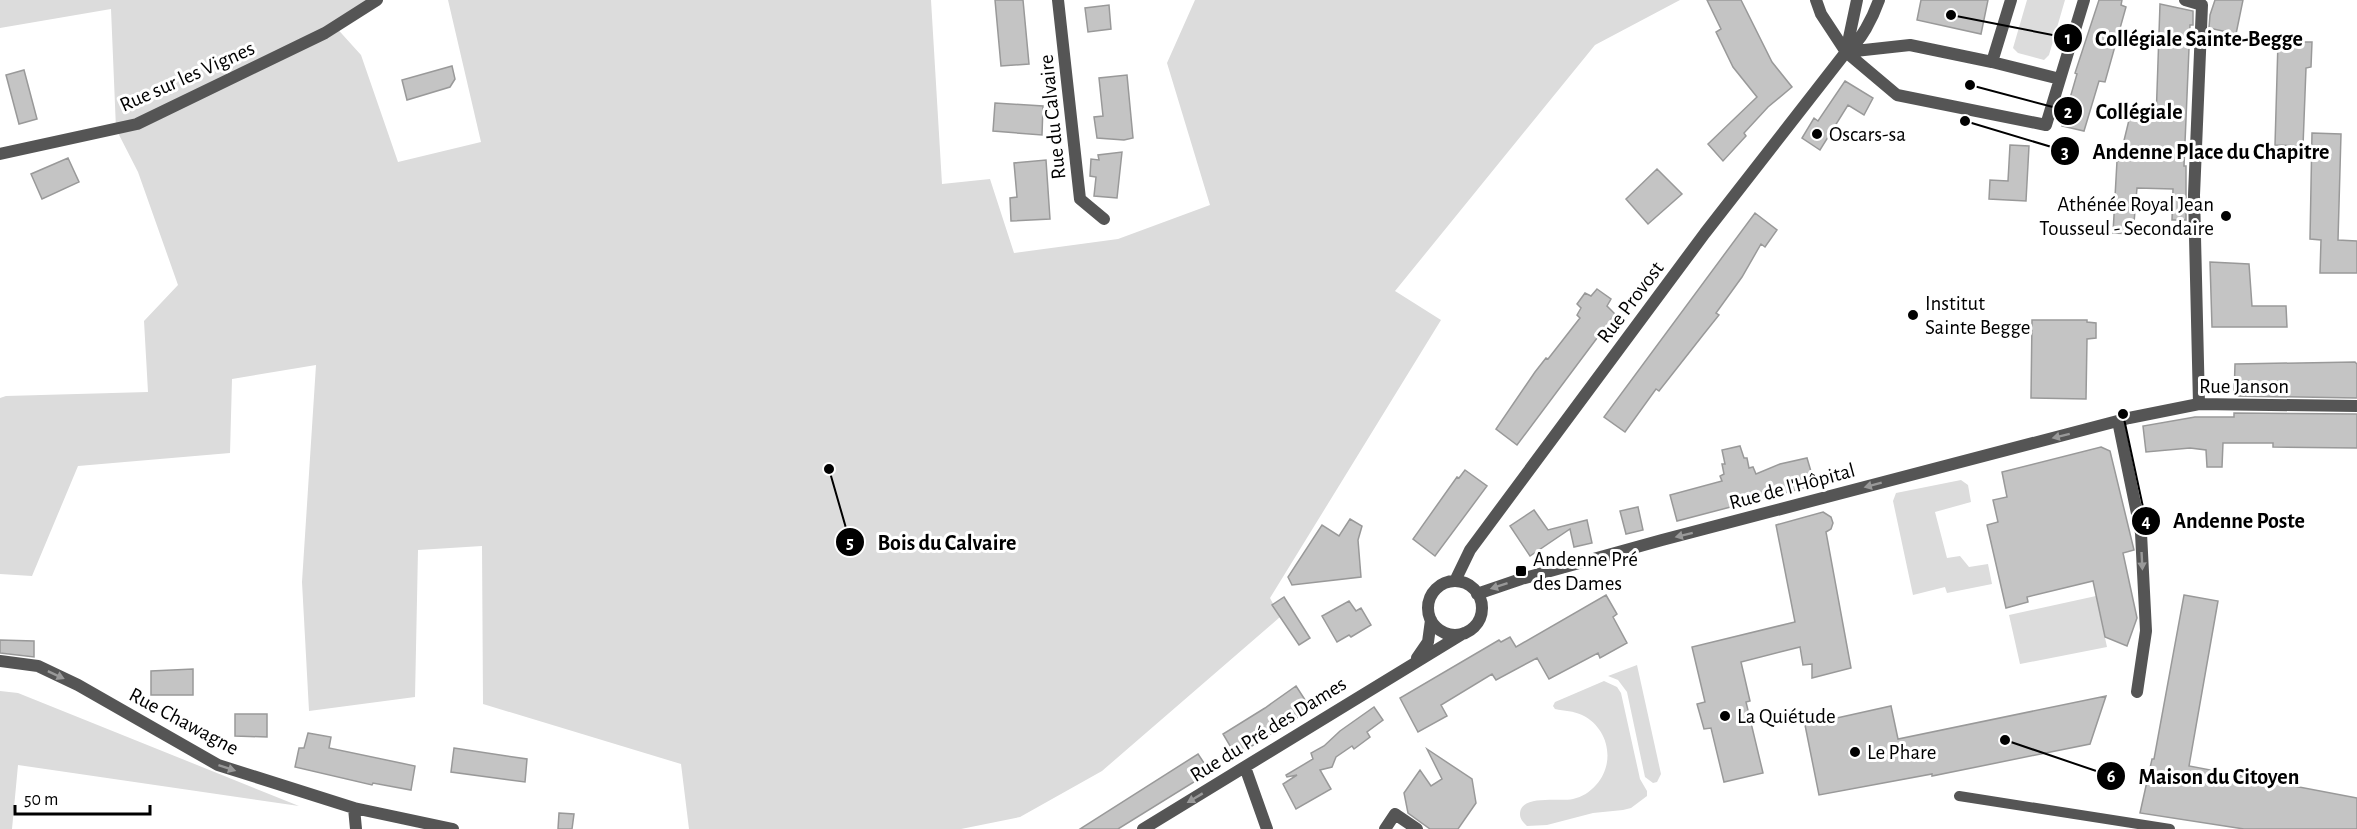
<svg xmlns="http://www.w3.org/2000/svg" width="2357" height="829" font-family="'Alegreya Sans',sans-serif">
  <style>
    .green { fill: #dcdcdc }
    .building { fill: #c4c4c4; stroke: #999; stroke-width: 1.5 }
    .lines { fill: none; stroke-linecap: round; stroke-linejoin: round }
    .pedestrian { stroke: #555; stroke-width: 10 }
    .minor { stroke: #555; stroke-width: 12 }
    .oneway { fill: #999 }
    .poi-dot { fill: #000; stroke: #fff; stroke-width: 2 }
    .labels { text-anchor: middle; stroke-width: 6; stroke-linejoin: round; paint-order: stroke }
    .street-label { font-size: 21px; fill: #000; stroke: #fff }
    .poi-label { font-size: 21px; fill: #000; stroke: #fff; text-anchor: start }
    .leader { fill: none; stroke: #000; stroke-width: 2 }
    .callout-dot { fill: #000; stroke: #fff; stroke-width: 2 }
    .mark-label { font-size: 18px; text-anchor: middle; font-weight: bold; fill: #fff }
    .callout-label { font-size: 22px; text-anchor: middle; font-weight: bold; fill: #000; stroke: #fff; stroke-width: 6; stroke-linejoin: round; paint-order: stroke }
  </style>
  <rect width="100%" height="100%" fill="#fff"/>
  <path class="green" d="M0,0h367l-34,24 28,31 37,107 83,-20 -33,-142h483l11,184 48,-5 24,74 104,-14 92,-34 -43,-142 28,-63h485l-85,45 -200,246 46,29 -171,278 10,19 -178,154 -82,46 -59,12h-272l-8,-65 -198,-60 -1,-158 -64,4 -3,147 -106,14 -7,-129 14,-217 -84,14 -2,74 -152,13 -46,110 -32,-2v-176l6,-2 142,-4 -4,-71 34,-36 -40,-113 -22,-43 -5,-120 -111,19z
    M2027,0h38l-16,55 -5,5 -26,-7 -5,-5z
    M1961,480l7,5 3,17 -36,10 12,46 13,-2 9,11 19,-3 4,20 -45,9 -2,-6 -32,8 -20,-94 3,-8z
    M2096,596l11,51 -87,17 -11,-49z
    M1637,665l24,109 -4,8 -4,1 -8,-6 -18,-85 -9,-12 -10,-4z
    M1604,681l13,6 4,6 19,86 7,12v5l-16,12 -8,2 -30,3 -46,12 -20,1c-4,-4 -7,-7 -7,-12 0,-20 40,-12 53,-15 9,-2 17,-7 23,-14 20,-22 13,-57 -14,-70 -8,-4 -18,-4 -27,-6l-2,-3 2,-4z
    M0,691l18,2 281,113 -281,-41 -6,64h-12z"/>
  <path class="building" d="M995,0h28l6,64 -28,2z
    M1707,0h34l31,62 20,25 -24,20 -24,26 2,3 -23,25 -15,-17 49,-47 -24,-30 -17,-35 5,-3z
    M1921,0h67l-7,34 -64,-14z
    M2099,0h23l-1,5 5,2 -21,75 -6,-1 -15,50 -22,-5 15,-52 -2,-1z
    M2215,0h28l-7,34 -27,-6 1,-13z
    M2160,4l33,7v14h-3l-6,141h2v54h-14l1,-31 -36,-1 -4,46 -20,-1 4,-72h2l10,-41h27z
    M1109,5l2,24 -23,3 -3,-24z
    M2278,42h34l-1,25 -5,1 -3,78 -28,-1z
    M452,66l3,13 -5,8 -43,13 -5,-20z
    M24,70l13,49 -18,5 -13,-49z
    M1127,75l6,63 -9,2 -27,-2 -3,-21 9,-1 -4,-38z
    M1845,81l28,17 -9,17 -16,-10 -28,45 -18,-12 12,-20 4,3z
    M995,103l48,3 -1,29 -49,-4z
    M2312,133l29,1 -3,106 19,1v32h-37l1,-33 -11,-1z
    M2010,145l19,1 -3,55 -37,-2 1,-19 18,1z
    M1122,152l-5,46 -23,-2 2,-19 -6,-1 1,-17 8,1 -1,-5z
    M68,158l11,24 -37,17 -11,-25z
    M1046,160l4,59 -39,2 -1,-23 7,-1 -3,-34z
    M1657,169l25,25 -34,30 -22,-25z
    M1755,213l22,17 -12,17 -4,-3 -19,33 -26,36 3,2 -16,20 -44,56 -3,-2 -31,43 -21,-15z
    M2210,262l39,2 3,42h34l1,21h-75z
    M1597,289l14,10 -4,7 8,8 -98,131 -21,-16 39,-57 11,-14 2,1 32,-41 -3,-3 4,-7 -4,-4 8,-11 6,3z
    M2032,320h55v2l9,1v15l-9,1 -1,60 -55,-1z
    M2355,362l2,2v34l-123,-2 1,-32z
    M2234,413l123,1v34l-84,-1v-4h-50l-1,24h-15l-1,-17 -16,-2 -44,4 -3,-26 52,-9h39z
    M1740,446l4,12h3l2,10 4,-1 3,7 24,-10 27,-6 8,27 -138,36 -7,-26 52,-14 -2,-5 4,-2 -2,-10h3l-3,-14z
    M2101,447l9,4 24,99 -11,3 14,65 -10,28 -22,-9 -12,-56 -66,16 1,5 -22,6 -19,-83 11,-3 -5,-22 14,-3 -5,-25z
    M1465,470l22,16 -52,70 -22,-17 44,-62 2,1z
    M1638,507l5,23 -17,4 -6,-23z
    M1534,510l14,20 39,-10 5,23 -18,4 -4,-18 -40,27 -20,-30z
    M1823,512l8,5 2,6 -2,6 -5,3 25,136 -39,10v-14l-9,1 -3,-18 -59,15 9,39 -4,1 17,71 -39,9 -13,-54 -7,1 -7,-25 8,-2 -13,-55 103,-25 -19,-97z
    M1350,519l12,7 -4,14 3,37 -69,8 -4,-8 34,-52 17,11z
    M1606,595l11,19 -4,3 14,26 -27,15 -2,-5 -49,26 -12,-21 -41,22 -4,-6 -51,31 6,11 -29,16 -18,-34 99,-58 2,2 9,-5 6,10z
    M2184,595l34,6 -29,165 168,32v31h-113l-104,-16 12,-54h2z
    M1284,597l26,41 -11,7 -27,-40z
    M1349,601l7,10 5,-3 10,17 -20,12 -2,-2 -12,7 -15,-26z
    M0,640l34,1v16l-34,-4z
    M193,669v26h-42v-24z
    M1296,686l15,23 -75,47 -13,-22 42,-26z
    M2106,696l-16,48 -158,32v-2l-113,21 -14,-70 86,-19 7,33z
    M1374,707l9,13 -16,12 3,5 -16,12 -2,-3 -16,11 -4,10 -12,3 11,19 -35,20 -13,-25 14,-9 -10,2 -1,-2 27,-16 -2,-6 13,-7 16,-15z
    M235,714h32v23l-32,-1z
    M308,733l23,4 -2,11 86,18 -4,24 -38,-7 -1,2 -77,-18 4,-19h5z
    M454,748l73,11 -2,23 -74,-10z
    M1427,749l45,30 4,24 -18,26h-28l-22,-16 -4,-20 16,-23 11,16 11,-7z
    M1198,754l12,18 -92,57h-38z
    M559,813l15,1 -2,15h-14z"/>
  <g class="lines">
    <path class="pedestrian" d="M1959,796l211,33"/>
    <path class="minor" d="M1058,0l22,199 24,20
      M1816,0l5,14 25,38 11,-52
      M2011,0l-19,62 68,17
      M2185,0l17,5 -8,190 5,209
      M1846,52l51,43 149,30 38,-125
      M1846,52l64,-7 82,17
      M0,154l137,-30 188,-91 52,-33
      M2118,421l23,112 5,98 -9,61
      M1455,581l15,-31 235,-317 141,-181c15,-10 27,-35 33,-52
      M1428 608a27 27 0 1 1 54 0a27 27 0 1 1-54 0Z
      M1477,594l44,-15 141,-39 467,-122 70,-14 158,2
      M1417,658l11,-16 3,-22
      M0,661l38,5 40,19 140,80 136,43 2,21
      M1245,767l22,62
      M354,808l99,21
      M1143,829l321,-196
      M1385,829l10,-15 22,15"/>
  </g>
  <defs><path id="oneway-solid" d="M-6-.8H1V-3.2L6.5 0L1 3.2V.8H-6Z" transform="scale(1.5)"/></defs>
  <g class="oneway">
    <use href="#oneway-solid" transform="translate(2061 436) rotate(166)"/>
    <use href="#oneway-solid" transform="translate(1873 485) rotate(165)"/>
    <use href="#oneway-solid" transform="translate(1684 535) rotate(166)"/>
    <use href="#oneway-solid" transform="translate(2142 561) rotate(87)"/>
    <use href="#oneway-solid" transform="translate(1499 586) rotate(162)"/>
    <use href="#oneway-solid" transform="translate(56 675) rotate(25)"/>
    <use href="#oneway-solid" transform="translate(227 768) rotate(18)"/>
    <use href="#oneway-solid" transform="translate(1195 798) rotate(149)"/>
  </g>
  <g class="poi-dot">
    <circle cx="1817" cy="134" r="6"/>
    <circle cx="2226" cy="216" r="6"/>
    <circle cx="1913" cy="315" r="6"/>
    <rect x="1515" y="565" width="12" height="12" rx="3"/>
    <circle cx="1725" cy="716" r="6"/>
    <circle cx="1855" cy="752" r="6"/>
  </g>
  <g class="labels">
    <g class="street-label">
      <text transform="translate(187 76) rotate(-24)" y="7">Rue sur les Vignes</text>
      <text transform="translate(1052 117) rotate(-96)" y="7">Rue du Calvaire</text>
      <text transform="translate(1630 302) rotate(-53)" y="7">Rue Provost</text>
      <text x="2244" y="393">Rue Janson</text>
      <text transform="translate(1792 486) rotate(-15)" y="7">Rue de l'Hôpital</text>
      <text transform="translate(184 721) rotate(28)" y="7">Rue Chawagne</text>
      <text transform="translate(1268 729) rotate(-32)" y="7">Rue du Pré des Dames</text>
    </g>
    <g class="poi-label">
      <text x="1829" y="141">Oscars-sa</text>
      <text x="2214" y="211" text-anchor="end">Athénée Royal Jean<tspan x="2214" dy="24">Tousseul - Secondaire</tspan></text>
      <text x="1925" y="310">Institut<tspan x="1925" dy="24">Sainte Begge</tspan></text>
      <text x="1533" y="566">Andenne Pré<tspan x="1533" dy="24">des Dames</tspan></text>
      <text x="1737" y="723">La Quiétude</text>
      <text x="1867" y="759">Le Phare</text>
    </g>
  </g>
  <path class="leader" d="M1951 15L2068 38M1970 85L2068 111M1965 121L2065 151M2123 414L2146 521M829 469L850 542M2005 740L2111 776"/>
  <g class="callout-dot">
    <circle cx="1951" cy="15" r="6"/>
    <circle cx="1970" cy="85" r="6"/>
    <circle cx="1965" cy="121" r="6"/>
    <circle cx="2123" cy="414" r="6"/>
    <circle cx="829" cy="469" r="6"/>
    <circle cx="2005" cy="740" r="6"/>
    <circle cx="2068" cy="38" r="15"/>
    <circle cx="2068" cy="111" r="15"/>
    <circle cx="2065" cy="151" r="15"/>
    <circle cx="2146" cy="521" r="15"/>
    <circle cx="850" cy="542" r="15"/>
    <circle cx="2111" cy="776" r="15"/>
  </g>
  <g class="mark-label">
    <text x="2068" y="44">1</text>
    <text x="2068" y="118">2</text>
    <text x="2065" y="158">3</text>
    <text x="2146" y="527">4</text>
    <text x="850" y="548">5</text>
    <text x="2111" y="782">6</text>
  </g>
  <g class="callout-label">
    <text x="2199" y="46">Collégiale Sainte-Begge</text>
    <text x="2139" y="119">Collégiale</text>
    <text x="2211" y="159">Andenne Place du Chapitre</text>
    <text x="2239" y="528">Andenne Poste</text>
    <text x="947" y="550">Bois du Calvaire</text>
    <text x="2219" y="784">Maison du Citoyen</text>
  </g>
  <path d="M15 805v9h135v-9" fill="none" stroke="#000000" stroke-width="3"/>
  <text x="24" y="805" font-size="18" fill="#000000" stroke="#ffffff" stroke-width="4.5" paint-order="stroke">50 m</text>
</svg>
